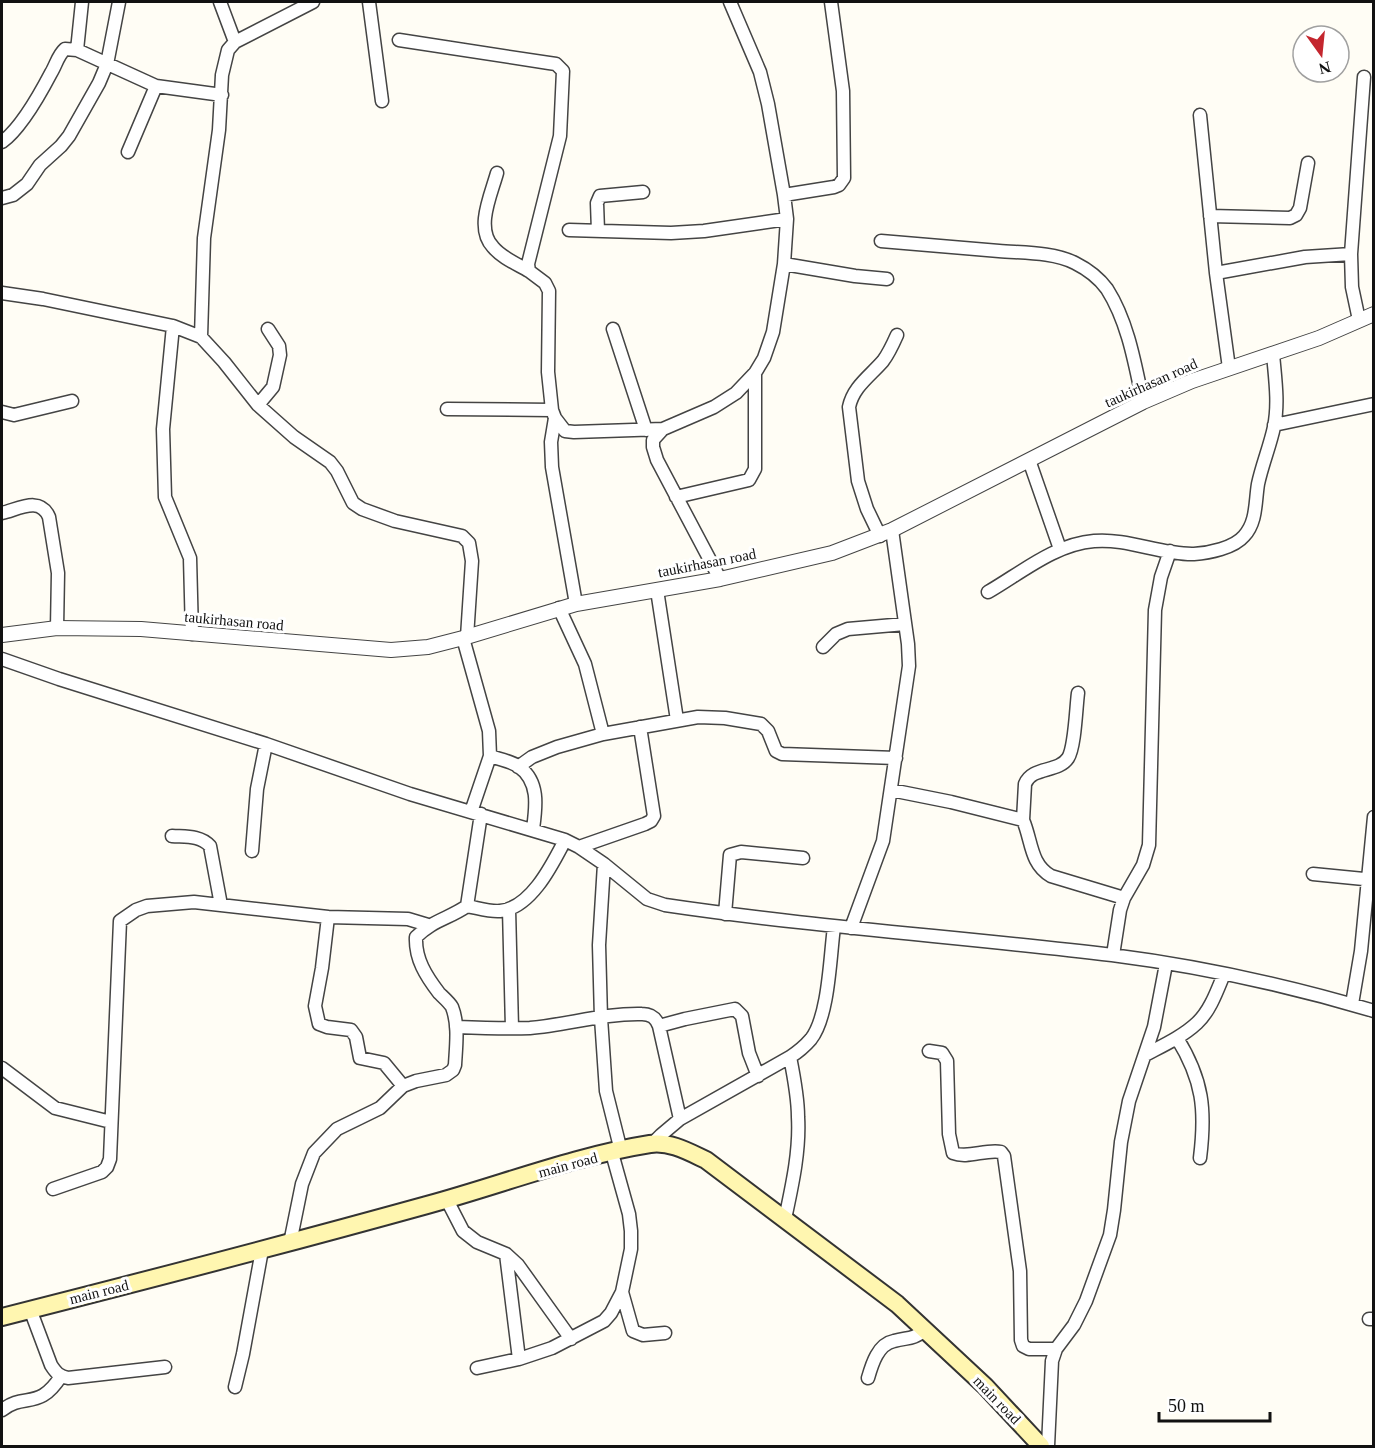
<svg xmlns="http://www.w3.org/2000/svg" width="1375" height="1448" font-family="Georgia,serif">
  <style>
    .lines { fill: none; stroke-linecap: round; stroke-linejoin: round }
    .minor-casing { stroke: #444; stroke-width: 15 }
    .tertiary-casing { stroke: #444; stroke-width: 16 }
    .secondary-casing { stroke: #333; stroke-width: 20 }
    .minor { stroke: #fff; stroke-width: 12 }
    .tertiary { stroke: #fff; stroke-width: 14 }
    .secondary { stroke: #fff6b0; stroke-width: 16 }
    .labels { text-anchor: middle; stroke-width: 6; stroke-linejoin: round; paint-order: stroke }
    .street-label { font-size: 15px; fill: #111; stroke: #fff }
  </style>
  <rect width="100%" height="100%" fill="#fffdf5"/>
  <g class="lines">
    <g class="minor-casing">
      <path id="minor" d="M220,2l15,40
        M369,2l13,99
        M399,40l150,23 7,1 7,7 -3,65 -32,128 1,7 16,12 4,8 -1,81 4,38 3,8 10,13 9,1 89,-3
        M77,50l5,-48
        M1200,115l16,158 13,95
        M2,142c18,-13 38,-48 49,-69 5,-8 7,-18 14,-24l12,1 79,36 66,9
        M128,152l28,-66
        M497,173c-6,22 -22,55 -4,74 9,11 24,17 36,24
        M784,195l50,-8 5,-2 5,-7 -1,-87 -12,-89
        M2,198l11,-3 14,-11 13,-19 21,-19 8,-10 30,-53 8,-19 12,-62
        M1210,216l80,2 6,-3 4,-7 8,-45
        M569,230l102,3 33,-2 83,-12
        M598,231l-1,-28 3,-7 43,-4
        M881,241c39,3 79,7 118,10 24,2 54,1 76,12 12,6 24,15 32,26 21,33 28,75 36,113
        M784,264l71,12 32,3
        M1216,273l89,-16 46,-3
        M2,293l41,6 130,27 28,11 23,25 34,43 36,32 36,25 7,9 16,32 9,6 33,12 67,15 7,7 3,18 -5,76
        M1359,320l-7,-33 -1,-33 13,-177
        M173,326l-10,103 2,68 25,61 2,76
        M613,329l33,101
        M201,337l3,-99 15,-108 3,-55 6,-25 7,-8 78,-40
        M258,405l15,-18 7,-32 -1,-9 -11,-17
        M447,409l105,1
        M2,412l12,3 58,-14
        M555,418l-4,24 1,25 24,137
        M1274,425l100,-21
        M1029,460l31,89
        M676,497l73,-17 6,-11v-96
        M2,513c17,-4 38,-17 47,4l9,56 -1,55
        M880,536l-13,-27 -9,-28 -9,-74c4,-20 21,-31 34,-46 6,-8 10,-17 14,-26
        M720,579l-63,-119 -4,-13v-7l10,-11 51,-22 22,-14 19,-20 9,-15 9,-26 11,-68 3,-45 -3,-24 -16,-91 -8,-32 -30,-70
        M657,590l20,130
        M988,592c33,-19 67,-48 106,-51 34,-3 67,14 100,13 15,-1 40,-6 50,-18 13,-14 11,-34 14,-52 4,-19 12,-38 16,-57 5,-24 1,-49 -1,-73
        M559,608l26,56 18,70
        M463,638l26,93 1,25 -19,56
        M823,647l13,-13 12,-5 57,-5
        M2,659l57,20 207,65 144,50 155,46 14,7 25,17 43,35 18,6c148,22 298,32 447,50 86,11 178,31 262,56
        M490,756c9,3 20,5 28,10 22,15 18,41 15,63
        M518,767l14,-10 25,-10 46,-13 95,-17 27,1 36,6 7,7 8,20 6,3 114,4
        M891,790l60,12 72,18c9,21 7,44 28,56l73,22
        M1023,820l2,-36c7,-18 33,-11 43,-26 7,-11 8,-50 10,-65
        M172,836c13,1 28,-1 38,10l11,59
        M579,847l66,-23 6,-3 3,-5 -14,-89
        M252,851l5,-62 9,-45
        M604,864l-5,81 2,73 5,73 15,60
        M1313,874l61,6
        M467,906c11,2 23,6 33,5 31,-3 52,-46 65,-71
        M509,909l3,119
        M725,914l5,-59 11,-3 62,6
        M328,917l-6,51 -7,38 4,18 8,3 24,3 5,7 4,21 24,5 19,23
        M851,928l32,-87 26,-175 -1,-22 -16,-114
        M1113,955l7,-45 4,-12 19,-33 6,-20 6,-235 6,-33 9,-26
        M1352,1004l9,-53 13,-134
        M659,1026l26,-7 50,-10 7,7 7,37 9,23
        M456,1027c25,1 50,2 74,1 37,-3 74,-15 112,-14 9,0 14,4 17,12l21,93
        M1177,1038c26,42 29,72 23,120
        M929,1051l13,2 5,8 2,73 4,19c15,6 32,-4 48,-1l3,4 16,115 1,69 2,6 6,3h27
        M1145,1055c17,-9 37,-18 52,-32 13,-12 20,-32 27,-49
        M2,1068l53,40 56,14
        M652,1144l9,-9 19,-16 110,-62c8,-5 15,-11 21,-18 18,-23 19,-83 23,-112
        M53,1189l49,-17 5,-5 3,-8 10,-238 16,-11 11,-4 47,-4 134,15 80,2 20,6
        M447,1200l16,31 14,11 29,12 12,11 53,74
        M785,1219c7,-33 15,-68 13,-102 0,-20 -4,-40 -8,-60
        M290,1243l12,-59 12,-31 23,-24 43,-21 23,-22 13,-5 30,-6 7,-5 2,-5c1,-19 4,-40 -3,-58 -3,-5 -9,-10 -13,-14 -13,-17 -24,-34 -23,-56 17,-17 32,-18 51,-31l14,-92
        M506,1254l13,105
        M622,1292l11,39 10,4 22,-2
        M30,1309l21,56c5,8 8,11 17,13l97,-11
        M1369,1319h5
        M477,1368l42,-9 33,-11 52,-27 7,-8 11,-21 9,-43v-18l-2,-17 -17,-61
        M868,1378c4,-14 10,-34 26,-37 15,-4 18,-1 31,-11
        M235,1387l8,-33 19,-104
        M2,1410c23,-18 37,1 59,-34
        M1048,1446l4,-85 4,-12 18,-24 12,-24 24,-66 4,-25 7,-68 8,-41 25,-74 12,-63"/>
    </g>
    <g class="tertiary-casing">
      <path id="tertiary" d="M2,635l55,-7 84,1 250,21 37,-3 35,-9 113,-34 144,-25 112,-26 60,-23 251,-128 49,-21 127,-43 55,-24"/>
    </g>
    <g class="secondary-casing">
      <path id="secondary" d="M2,1317c142,-36 284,-73 425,-112 74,-20 147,-49 223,-61 20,-3 39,8 56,16l191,144 88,82 56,60"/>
    </g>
    <use href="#minor" class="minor"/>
    <use href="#tertiary" class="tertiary"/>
    <use href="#secondary" class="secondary"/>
  </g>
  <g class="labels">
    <g class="street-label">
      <text transform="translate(1151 383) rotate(-24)" y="5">taukirhasan road</text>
      <text transform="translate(707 563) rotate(-11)" y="5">taukirhasan road</text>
      <text transform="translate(234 621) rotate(5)" y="5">taukirhasan road</text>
      <text transform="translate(568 1165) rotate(-15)" y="5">main road</text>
      <text transform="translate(99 1292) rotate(-14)" y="5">main road</text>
      <text transform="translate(997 1400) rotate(46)" y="5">main road</text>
    </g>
  </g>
  <rect width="1375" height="1448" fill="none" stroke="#111111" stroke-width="6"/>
  <g transform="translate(1321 54) rotate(165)"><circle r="28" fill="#ffffff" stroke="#a0a0a0" stroke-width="1.5"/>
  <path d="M0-4.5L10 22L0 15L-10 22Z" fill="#c4262e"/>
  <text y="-9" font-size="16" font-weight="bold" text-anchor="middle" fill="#111111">N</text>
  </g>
  <path d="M1159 1412v9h111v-9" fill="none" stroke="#111111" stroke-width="3"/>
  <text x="1168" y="1412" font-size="18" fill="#111111" stroke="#ffffff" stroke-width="4.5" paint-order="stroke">50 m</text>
</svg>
